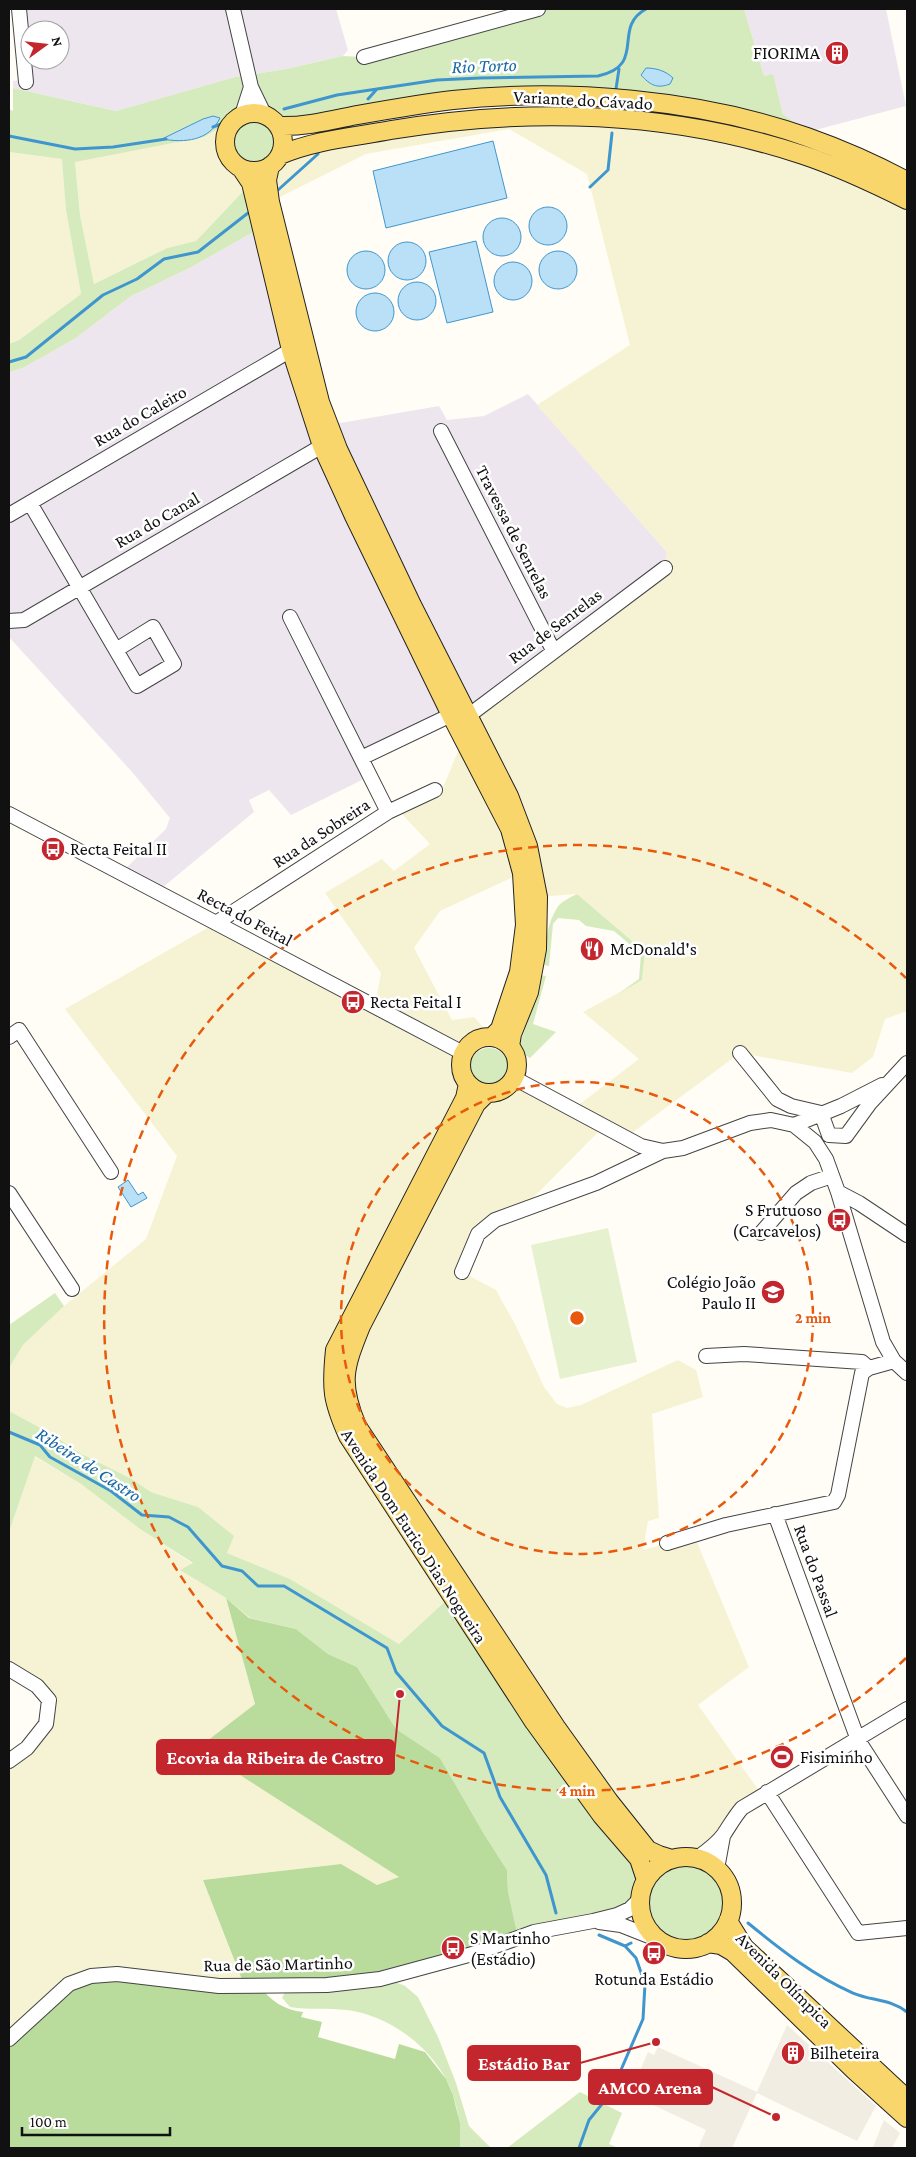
<svg xmlns="http://www.w3.org/2000/svg" width="916" height="2157" font-family="'Crimson Pro',serif">
  <style>
    .industrial { fill: #eee6ef; fill-rule: evenodd }
    .farmland { fill: #f6f3d4 }
    .green { fill: #d5ebbd }
    .forest { fill: #b9dc9c }
    .pitch { fill: #e6f2cf }
    .plaza { fill: #f1ede2 }
    .water { fill: #b9e0f7; stroke: #3f96cf }
    .lines { fill: none; stroke-linecap: round; stroke-linejoin: round }
    .stream { stroke: #3f96cf; stroke-width: 3 }
    .minor-casing { stroke: #444; stroke-width: 16 }
    .major-casing { stroke: #222; stroke-width: 20 }
    .minor { stroke: #fff; stroke-width: 14 }
    .major { stroke: #f9d66b; stroke-width: 18 }
    .ring { fill: none; stroke: #e8590c; stroke-width: 2.5; stroke-dasharray: 9 6 }
    .labels { text-anchor: middle; stroke-width: 5; stroke-linejoin: round; paint-order: stroke }
    .poi-label { font-size: 18px; fill: #111; stroke: #fff; text-anchor: start }
    .street-label { font-size: 18px; fill: #111; stroke: #fff }
    .water-label { font-size: 19px; font-style: italic; fill: #1768a6; stroke: #fff }
    .centre { fill: #e8590c; stroke: #fff; stroke-width: 2.5 }
    .ring-label { font-size: 15px; text-anchor: middle; font-weight: bold; fill: #e8590c; stroke: #fff; stroke-width: 5; stroke-linejoin: round; paint-order: stroke }
    .leader { fill: none; stroke: #c4262e; stroke-width: 2 }
    .callout-dot { fill: #c4262e; stroke: #fff; stroke-width: 2 }
    .callout { fill: #c4262e; stroke: #c4262e; stroke-width: 2 }
    .callout-label { font-size: 19px; text-anchor: middle; font-weight: bold; fill: #fff }
  </style>
  <rect width="100%" height="100%" fill="#fffdf5"/>
  <path class="industrial" d="M13,9h323l12,41 -5,6 -57,13 -51,8 -119,34 -103,-23v-7l7,-1zM30,30h30v30h-30z
    M744,9h142l20,97 -98,26 -25,-18 -10,-39 -9,1z
    M262,227l29,123 160,365 -89,43 8,18 -79,39 -22,-25 -20,10 5,12 -97,80 -36,-19 45,-44 4,-11 -37,-45 -124,-136v-265l14,-4 53,-30 55,-42 59,-28z
    M528,394l139,158 -2,16 -197,148 -139,-291 110,-19 8,14 37,-4z"/>
  <path class="farmland" d="M501,118l224,17 182,65v811l-22,8 -12,38 -21,16 -112,-20 -115,85 -22,-11 -69,70 4,8 -43,15 -33,52 34,18 20,36 28,61 13,17 10,4 14,-3 97,-45 18,10 7,27 -51,17 7,104 -11,3 -5,29 51,-15 55,132 -51,38 64,90 -39,40 -32,22h-13l-30,-7 -291,-424 -9,-68 138,-264 17,-4 11,-12 58,32 67,-51 -56,-47 59,-32 3,-28 -68,-58 -39,3 -70,-181 197,-148 2,-16 -130,-147 93,-60 -43,-171 -78,-45 -143,25 -96,48 10,-47z
    M231,121l-6,18v9l3,8 23,27 -55,58 -29,7 -73,36 -14,-69 -5,-54 129,-24z
    M9,152l54,7 3,51 15,84 -62,46 -10,4z
    M463,739l59,134 -82,38 -26,37 38,72 22,-3 18,20 -17,3 -12,13 -2,16 7,15 -136,296 120,215 -53,49 -109,-65 -64,-26 -28,-46 -47,-15 -21,-14 -50,-25 -30,-20 -41,-22v-43l14,-23 41,-39 82,-67 31,-83 -112,-147 151,-86 159,83 6,-33 -56,-80 57,-34 12,12 36,-27 -28,-30 -14,-2 47,-22h7z
    M34,1456l47,28 59,45 53,35 -13,6 46,28 29,106 -56,44 201,129 -23,8 -36,-21 -138,16 41,106 -235,53v-278l37,-37 3,-24 -40,-31v-137z"/>
  <path class="green" d="M538,9h206l20,67 9,-2 10,40 25,18 -262,-36 -268,30 -13,-10 -11,-20 -12,19 -38,22 -129,25 5,53 14,69 73,-36 29,-7 55,-58 11,44 -72,41 -59,28 -55,42 -53,30 -14,4v-28l10,-4 62,-46 -15,-84 -4,-51 -53,-7v-43l4,2v-23l103,23 119,-34 51,-8 57,-13 21,1z
    M233 142a21 21 0 1 1 42 0a21 21 0 1 1-42 0Z
    M577,894l68,58 -3,28 -24,14 21,-15 2,-25 -27,-23 -28,-5 -7,-6 -21,-2 -5,6 -4,42 -5,-1c3,-22 1,-37 13,-57 3,-6 14,-11 20,-14z
    M541,975l5,1 -13,48 23,8 -26,26 -9,-5 -1,-10 14,-40z
    M470 1067a19 19 0 1 1 38 0a19 19 0 1 1-38 0Z
    M55,1293l9,13 -41,39 -14,23v-43z
    M9,1411l41,22 30,20 50,25 21,14 47,15 36,29 -7,17 63,26 109,65 53,-49 194,285 -6,19 -10,10 -112,28 -10,-46 -1,-21 -23,-36 -44,-76 -44,-29 -39,-62 -29,-13 -32,-25 -46,-11 -24,-20 -46,-28 13,-7 -53,-34 -59,-45 -46,-28 -26,76z
    M646 1902a40 40 0 1 1 80 0a40 40 0 1 1-80 0Z
    M393,1981l12,5 13,11 20,40 18,46 13,43 22,22h-31c0,-18 -1,-35 -7,-53 -15,-43 -60,-79 -106,-85 -19,-2 -38,0 -57,-3l-8,-9 4,-8z
    M580,2092l42,21 -13,31 9,4h-111z"/>
  <path class="forest" d="M226,1598l23,20 47,11 32,25 29,13 39,62 44,29 44,76 23,36 1,21 10,46 -138,42 -121,7c12,15 25,24 44,26l-2,5 21,5 -4,15 77,22 4,-15 26,8 21,27 7,16 7,29v24h-451v-109l82,-63 153,9 -41,-105 138,-16 36,21 22,-8 -201,-129 57,-44z"/>
  <path class="pitch" d="M608,1228l29,134 -77,17 -29,-134z"/>
  <path class="plaza" d="M787,2025l89,81 -19,35 -100,-48 -25,55h-34l8,-18 -76,-36 18,-42 6,3 4,-8 99,45z
    M884,2120l16,13 -8,15h-17l-2,-1z"/>
  <path class="water" d="M646,68c10,0 20,3 27,10l-3,6c-13,5 -20,1 -29,-9z
    M213,116l7,2c-11,23 -35,25 -58,21l41,-20z
    M493,141l14,57 -121,30 -13,-57z
    M529 226a19 19 0 1 1 38 0a19 19 0 1 1-38 0Z
    M483 237a19 19 0 1 1 38 0a19 19 0 1 1-38 0Z
    M476,241l17,71 -46,11 -18,-71z
    M388 261a19 19 0 1 1 38 0a19 19 0 1 1-38 0Z
    M347 270a19 19 0 1 1 38 0a19 19 0 1 1-38 0Z
    M539 270a19 19 0 1 1 38 0a19 19 0 1 1-38 0Z
    M494 281a19 19 0 1 1 38 0a19 19 0 1 1-38 0Z
    M398 301a19 19 0 1 1 38 0a19 19 0 1 1-38 0Z
    M356 312a19 19 0 1 1 38 0a19 19 0 1 1-38 0Z
    M128,1180l10,15 5,-3 4,6 -16,9 -13,-20z"/>
  <g class="lines">
    <path class="stream" d="M616,89l3,-20
      M368,99l9,-10
      M284,109l53,-14 100,-15 43,-2 118,-2c50,-11 13,-48 48,-67
      M213,127l8,-3
      M9,136l66,13 38,-2 53,-8
      M590,187l18,-17 4,-37
      M278,190l40,-36
      M9,362l17,-5 77,-62 34,-16 27,-20 34,-7 50,-39
      M9,1432l31,13 10,12 61,34 31,24 27,2 19,10 34,39 20,5 16,15h26l103,62 9,24 46,54 42,27 16,44 46,78 10,38
      M748,1923c33,27 66,53 105,70 19,8 38,6 54,19
      M625,1946l6,-3
      M579,2148l10,-28 22,-27 32,-74 2,-35 -9,-26 -11,-12 -26,-11"/>
    <g class="minor-casing">
      <path id="minor" d="M19,9l7,73
        M233,9l18,78 14,29
        M364,57l174,-48
        M242,115l9,-28
        M441,431l112,219
        M30,503l107,183 37,-22 -21,-37 -37,23
        M9,515l282,-165
        M9,621l15,-1 298,-174
        M468,716l197,-148
        M361,758l90,-43
        M388,812l47,-22
        M9,814l454,239
        M216,923l172,-111 -98,-195
        M9,1037l10,-7 92,142
        M740,1053l37,46 14,7 30,7 8,22 17,1 24,-33 37,-40
        M514,1078l127,68 22,5 20,-3 67,-25 21,-3 23,5 21,17 11,17 12,33 45,150 11,19 13,12
        M794,1125l47,-19 41,-21
        M838,1192l21,11 48,32
        M9,1193l63,96
        M761,1233l35,-40 15,-10 21,-7
        M462,1272l16,-38 17,-14 101,-37 67,-32
        M706,1356l38,-2 118,8 7,6
        M775,1514l83,226 49,76
        M667,1543l59,-18 108,-23 4,-7 24,-122 7,-5 25,-7
        M9,1669l28,17 12,14 -3,24 -19,24 -18,13
        M767,1792l91,141 49,-5
        M697,1858c10,-7 20,-14 27,-24 6,-9 11,-18 18,-26l165,-99
        M717,1869l6,-33
        M599,1922l22,3 38,15
        M9,2039l60,-55 22,-8 26,-2 102,12 108,-1 53,-6 96,-26 58,-21 59,-11 24,-6 13,-6 10,-10"/>
    </g>
    <g class="major-casing">
      <path id="major" d="M225 142a29 29 0 1 1 58 0a29 29 0 1 1-58 0Z
        M278,126c25,1 50,-5 74,-10 34,-6 67,-12 101,-16 113,-12 246,-1 354,37 34,12 68,27 100,44
        M280,155c35,-15 74,-18 111,-25 137,-23 279,-19 412,25 36,12 70,28 104,45
        M270,166l-3,14 3,22 50,200 18,47 74,156 97,191 19,50 10,51 -1,52 -8,43 -17,42 -2,12
        M241,168l10,15 40,167 31,96 32,70 97,199 59,114 12,44 3,52 -6,47 -19,57 -8,8
        M461 1065a28 28 0 1 1 56 0a28 28 0 1 1-56 0Z
        M468,1084l-3,14 -130,252c-4,39 -3,50 13,86l186,286 68,94 37,43 7,21
        M486,1094l-10,10 -115,222c-17,42 -22,57 -4,100l199,301 53,74 39,49 11,5 13,4
        M640 1903a46 46 0 1 1 92 0a46 46 0 1 1-92 0Z
        M728,1921l16,26 163,152
        M708,1943l13,2 12,7 121,118 53,48"/>
    </g>
    <use href="#minor" class="minor"/>
    <use href="#major" class="major"/>
  </g>
  <g class="ring">
    <circle cx="577" cy="1318" r="236"/>
    <path d="M906 1658A473 473 0 1 1 906 978"/>
  </g>
  <defs>
    <g id="building-disc" transform="scale(1.25)"><circle r="9.5" fill="#c4262e" stroke="#fff"/><path d="M-4-6H4V6H1V3H-1V6H-4ZM-2.5-4.3h1.7v1.8h-1.7ZM.8-4.3h1.7v1.8H.8ZM-2.5-1h1.7V.8h-1.7ZM.8-1h1.7V.8H.8Z" fill="#fff"/></g>
    <g id="bus-disc" transform="scale(1.25)"><circle r="9.5" fill="#c4262e" stroke="#fff"/><path d="M-5-6H5V4H4V6H2V4H-2V6H-4V4H-5ZM-3.5-4V0h7V-4ZM-3.5 1.2v1.5H-2V1.2ZM2 1.2v1.5H3.5V1.2Z" fill="#fff"/></g>
    <g id="restaurant-disc" transform="scale(1.25)"><circle r="9.5" fill="#c4262e" stroke="#fff"/><path d="M-5-6h1v4h1v-4h1v4h1v-4h1v5L-1.5 .5V6h-2V.5L-5-1ZM5-6V6H3V1.5H1.5Q1.5-4 5-6Z" fill="#fff"/></g>
    <g id="school-disc" transform="scale(1.25)"><circle r="9.5" fill="#c4262e" stroke="#fff"/><path d="M0-5L7-2L0 1L-7-2ZM-4 1L0 2.5L4 1V4Q0 6-4 4Z" fill="#fff"/></g>
    <g id="stadium-disc" transform="scale(1.25)"><circle r="9.5" fill="#c4262e" stroke="#fff"/><path d="M0-5a6.5 5 0 1 0 0 10a6.5 5 0 1 0 0-10ZM-3.5-1.8h7v3.6h-7Z" fill="#fff"/></g>
  </defs>
  <g fill-rule="evenodd">
    <use href="#building-disc" x="837" y="53"/>
    <use href="#bus-disc" x="53" y="849"/>
    <use href="#restaurant-disc" x="592" y="949"/>
    <use href="#bus-disc" x="353" y="1002"/>
    <use href="#bus-disc" x="839" y="1220"/>
    <use href="#school-disc" x="773" y="1292"/>
    <use href="#stadium-disc" x="782" y="1757"/>
    <use href="#bus-disc" x="453" y="1948"/>
    <use href="#bus-disc" x="654" y="1953"/>
    <use href="#building-disc" x="793" y="2053"/>
  </g>
  <g class="labels">
    <g class="poi-label">
      <text x="820" y="59" text-anchor="end">FIORIMA</text>
      <text x="70" y="855">Recta Feital II</text>
      <text x="610" y="955">McDonald's</text>
      <text x="370" y="1008">Recta Feital I</text>
      <text x="822" y="1216" text-anchor="end">S Frutuoso<tspan x="822" dy="21">(Carcavelos)</tspan></text>
      <text x="756" y="1288" text-anchor="end">Colégio João<tspan x="756" dy="21">Paulo II</tspan></text>
      <text x="800" y="1763">Fisiminho</text>
      <text x="470" y="1944">S Martinho<tspan x="470" dy="21">(Estádio)</tspan></text>
      <text x="654" y="1985" text-anchor="middle">Rotunda Estádio</text>
      <text x="810" y="2059">Bilheteira</text>
    </g>
    <g class="street-label">
      <text transform="translate(583 100) rotate(3)" y="6">Variante do Cávado</text>
      <text transform="translate(140 416) rotate(-30)" y="6">Rua do Caleiro</text>
      <text transform="translate(157 520) rotate(-30)" y="6">Rua do Canal</text>
      <text transform="translate(514 532) rotate(63)" y="6">Travessa de Senrelas</text>
      <text transform="translate(555 626) rotate(-37)" y="6">Rua de Senrelas</text>
      <text transform="translate(321 833) rotate(-33)" y="6">Rua da Sobreira</text>
      <text transform="translate(245 917) rotate(28)" y="6">Recta do Feital</text>
      <text transform="translate(414 1536) rotate(57)" y="6">Avenida Dom Eurico Dias Nogueira</text>
      <text transform="translate(816 1571) rotate(70)" y="6">Rua do Passal</text>
      <text transform="translate(278 1964) rotate(-1)" y="6">Rua de São Martinho</text>
      <text transform="translate(784 1980) rotate(45)" y="6">Avenida Olímpica</text>
    </g>
    <g class="water-label">
      <text transform="translate(484 65) rotate(-2)" y="7">Rio Torto</text>
      <text transform="translate(89 1464) rotate(33)" y="7">Ribeira de Castro</text>
    </g>
  </g>
  <circle cx="577" cy="1318" r="8" class="centre"/>
  <g class="ring-label">
    <text x="813" y="1323">2 min</text>
    <text x="577" y="1796">4 min</text>
  </g>
  <path class="leader" d="M400 1694L394 1757M656 2042L580 2063M776 2117L712 2087"/>
  <g class="callout-dot">
    <circle cx="400" cy="1694" r="5"/>
    <circle cx="656" cy="2042" r="5"/>
    <circle cx="776" cy="2117" r="5"/>
  </g>
  <g class="callout">
    <rect x="157" y="1740" width="237" height="34" rx="5"/>
    <rect x="468" y="2046" width="112" height="34" rx="5"/>
    <rect x="589" y="2070" width="123" height="34" rx="5"/>
  </g>
  <g class="callout-label">
    <text x="275" y="1764">Ecovia da Ribeira de Castro</text>
    <text x="524" y="2070">Estádio Bar</text>
    <text x="650" y="2094">AMCO Arena</text>
  </g>
  <rect width="916" height="2157" fill="none" stroke="#111111" stroke-width="20"/>
  <g transform="translate(45 45) rotate(75)"><circle r="24" fill="#ffffff" stroke="#a0a0a0"/>
  <path d="M0-4L9 19L0 12L-9 19Z" fill="#c4262e"/>
  <text y="-8" font-size="14" font-weight="bold" text-anchor="middle" fill="#111111">N</text>
  </g>
  <path d="M22 2127v8h148v-8" fill="none" stroke="#111111" stroke-width="2.5"/>
  <text x="30" y="2127" font-size="15" fill="#111111" stroke="#ffffff" stroke-width="4" paint-order="stroke">100 m</text>
</svg>
